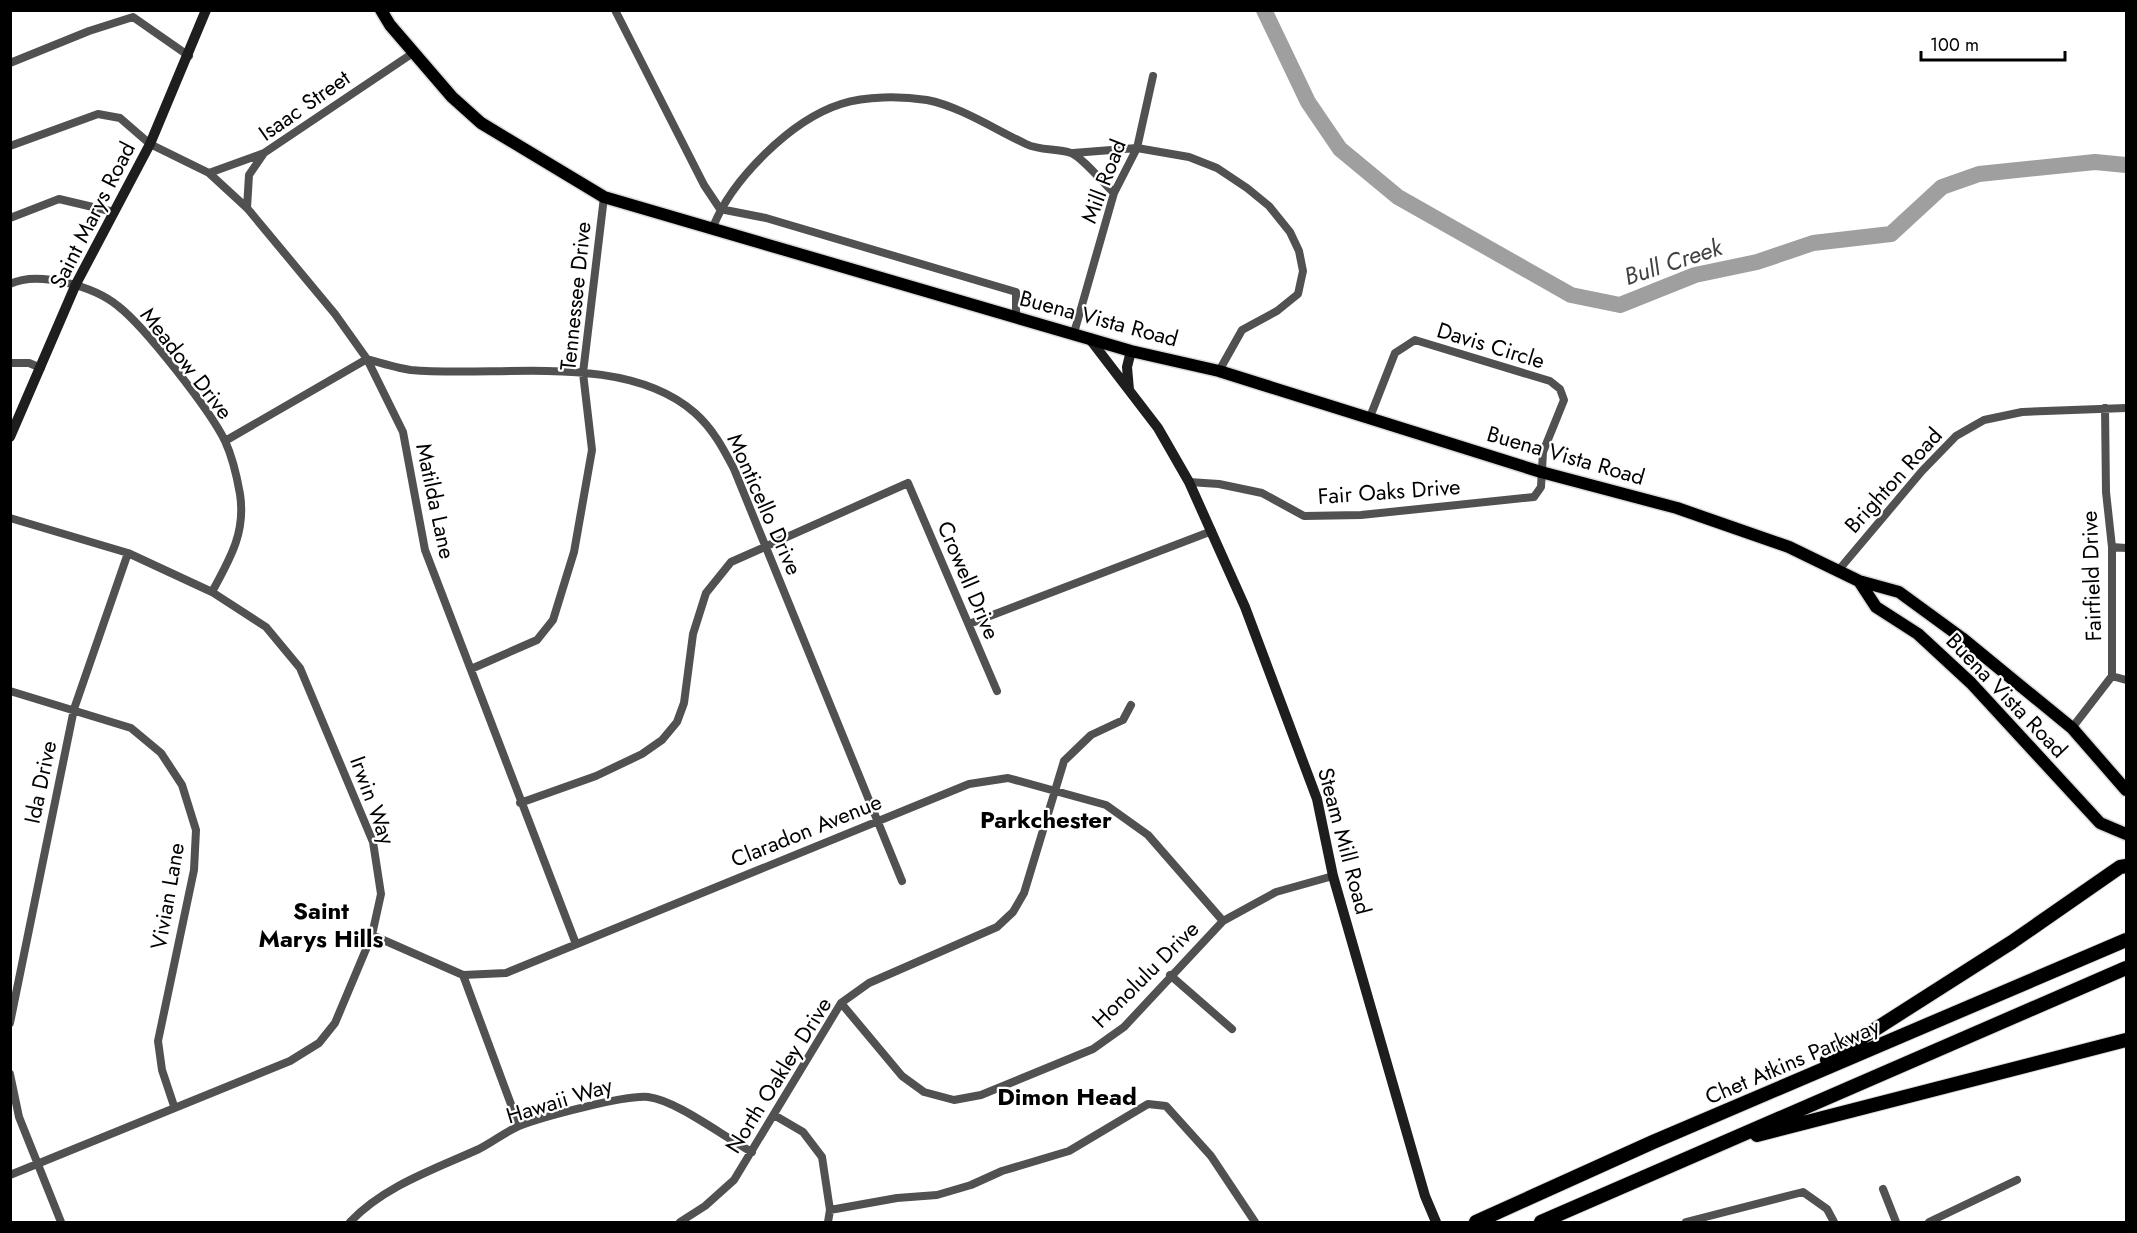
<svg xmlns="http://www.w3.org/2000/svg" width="2137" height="1233" font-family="Jost,sans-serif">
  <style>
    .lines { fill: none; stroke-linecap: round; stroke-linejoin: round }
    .river { stroke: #9f9f9f; stroke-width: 16 }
    .primary-casing { stroke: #dbdbdb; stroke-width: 15 }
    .highway-casing { stroke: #dbdbdb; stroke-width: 16 }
    .street { stroke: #515151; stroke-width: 8 }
    .secondary { stroke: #1e1e1e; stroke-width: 10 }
    .primary { stroke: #000; stroke-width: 12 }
    .highway { stroke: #000; stroke-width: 14 }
    .labels { text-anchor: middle; stroke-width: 4.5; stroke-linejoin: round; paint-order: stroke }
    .street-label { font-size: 22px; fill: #000; stroke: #fff }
    .water-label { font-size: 24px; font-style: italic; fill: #404040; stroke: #fff }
    .neighbourhood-label { font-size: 24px; font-weight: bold; fill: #000; stroke: #fff }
  </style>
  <rect width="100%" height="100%" fill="#fff"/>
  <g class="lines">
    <path class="river" d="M1264,10l44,92 32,47 58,48 173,98 49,10 75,-30 62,-13 56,-19 78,-9 51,-47 37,-13 116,-12 31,3"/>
    <g class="primary-casing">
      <path id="primary" d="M381,10l9,15 62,72 29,26 123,74 527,154 88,20 322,101 136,36 112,39 70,34 40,11 63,46 110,90 54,62
        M1859,581l17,26 42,27 53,49 129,140 26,11"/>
    </g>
    <g class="highway-casing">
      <path id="highway" d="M1827,1060l185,-118 108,-75 6,-1
        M1757,1135l369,-95
        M1476,1222l177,-80 473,-202
        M1541,1222l585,-254"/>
    </g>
    <path class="street" d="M615,10l89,175 16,24
      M10,63l79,-32 44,-14 56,39
      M10,146l88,-32 22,4 30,26 59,29 38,35 88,106 32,45 36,73 22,118 151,394
      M1073,153l64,-5 52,9 28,11 30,20 22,18 21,26 9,19 4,20 -5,23 -21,17 -35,19 -23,41
      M209,173l55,-20
      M247,208l2,-33 15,-22 149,-100
      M720,209l46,9 250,74v26
      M10,218l49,-19 55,13
      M713,227c19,-48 78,-107 128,-123 25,-8 59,-8 86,-4 32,6 69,30 99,44 14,7 31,4 45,9 11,4 33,31 43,40
      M10,284c29,-14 85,3 108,22 27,21 92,104 107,135 7,15 12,36 15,53 6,38 -10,65 -28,98
      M1074,333l40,-140 23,-45 16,-72
      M10,363h19l12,5
      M225,441l142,-82c14,4 30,9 44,11 87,8 214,-19 284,43 18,16 28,35 39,56l168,412
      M1189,482l30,2 43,9 42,23 57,-1 173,-18 7,-10 2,-35 21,-52 -4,-11 -10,-8 -135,-41 -20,13 -25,64
      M10,518l118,35 84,39 54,35 34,41 73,174 8,52 -9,41 -37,88 -16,20 -29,18 -280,114
      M2112,547l14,1
      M1837,572l85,-101 34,-35 28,-16 38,-8 104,-4
      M969,624l243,-93
      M471,669l66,-29 16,-20 21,-68 18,-102 -9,-77 21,-176
      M2112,676l14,4
      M10,691l121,37 30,25 21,32 14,45 -2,40 -36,171 4,29 12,36
      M2072,728l40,-52v-129l-6,-55 -1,-84
      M520,803l76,-27 46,-22 20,-14 15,-18 7,-19 9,-69 13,-41 25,-31 177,-79 89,208
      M372,935l91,40 43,-2 463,-189 39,-6 98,27 42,30 75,86
      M463,975l56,151
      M1170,975l62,54
      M841,1003l61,73 22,16 30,8 27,-5 112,-46 31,-22 99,-106 53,-29 57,-16
      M10,1023l64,-314 54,-156
      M10,1074l9,43 42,105
      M774,1115l29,17 19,25 8,53 -2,12
      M1883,1189l13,33
      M830,1210l67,-12 40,-3 34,-10 31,-14 67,-20 79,-47 18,2 45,50 44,66
      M350,1222c34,-36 85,-53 129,-73 14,-7 26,-17 40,-23 23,-9 105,-31 129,-29 28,3 76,40 104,55
      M680,1222l25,-16 29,-26 107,-177 28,-20 128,-56 16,-15 11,-19 40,-132 27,-26 32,-15 8,-15
      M1686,1222l117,-30 24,17 7,13
      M1929,1222l88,-42"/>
    <path class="secondary" d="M1089,338l69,90 31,54 56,125 72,192 16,77 92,320 11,26
      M1129,390l-2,-23 4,-16
      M10,437l66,-153 74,-140 56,-134"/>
    <use href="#primary" class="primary"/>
    <use href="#highway" class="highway"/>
  </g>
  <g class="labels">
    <g class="street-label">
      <text transform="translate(304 105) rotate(-35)" y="8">Isaac Street</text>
      <text transform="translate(1103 181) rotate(-69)" y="8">Mill Road</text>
      <text transform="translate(92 215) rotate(-63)" y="8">Saint Marys Road</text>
      <text transform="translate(575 296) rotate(-84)" y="8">Tennessee Drive</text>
      <text transform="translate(1099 318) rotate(15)" y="8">Buena Vista Road</text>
      <text transform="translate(1491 345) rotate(17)" y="8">Davis Circle</text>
      <text transform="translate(187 363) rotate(52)" y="8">Meadow Drive</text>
      <text transform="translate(1566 455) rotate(16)" y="8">Buena Vista Road</text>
      <text transform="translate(1893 480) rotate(-48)" y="8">Brighton Road</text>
      <text transform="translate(1389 491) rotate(-4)" y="8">Fair Oaks Drive</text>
      <text transform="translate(436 501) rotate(78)" y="8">Matilda Lane</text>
      <text transform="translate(765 504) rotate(66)" y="8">Monticello Drive</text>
      <text transform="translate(2091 576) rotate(-92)" y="8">Fairfield Drive</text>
      <text transform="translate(969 580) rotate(67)" y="8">Crowell Drive</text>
      <text transform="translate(2007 695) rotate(46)" y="8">Buena Vista Road</text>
      <text transform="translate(40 782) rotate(-78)" y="8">Ida Drive</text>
      <text transform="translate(373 800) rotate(70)" y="8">Irwin Way</text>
      <text transform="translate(806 830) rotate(-22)" y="8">Claradon Avenue</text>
      <text transform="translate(1345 841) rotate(75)" y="8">Steam Mill Road</text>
      <text transform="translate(167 896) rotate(-80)" y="8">Vivian Lane</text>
      <text transform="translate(1145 974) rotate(-45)" y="8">Honolulu Drive</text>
      <text transform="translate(1792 1061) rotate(-23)" y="8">Chet Atkins Parkway</text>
      <text transform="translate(778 1075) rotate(-58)" y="8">North Oakley Drive</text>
      <text transform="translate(559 1100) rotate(-17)" y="8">Hawaii Way</text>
    </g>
    <g class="water-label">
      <text transform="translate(1673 262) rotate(-18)" y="8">Bull Creek</text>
    </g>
    <g class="neighbourhood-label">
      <text x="1046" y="828">Parkchester</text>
      <text x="321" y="919">Saint<tspan x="321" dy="28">Marys Hills</tspan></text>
      <text x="1067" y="1105">Dimon Head</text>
    </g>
  </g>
  <rect width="2137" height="1233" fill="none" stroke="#000000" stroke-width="24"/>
  <path d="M1921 51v9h144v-9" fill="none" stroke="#000000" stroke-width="3"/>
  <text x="1930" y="51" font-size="18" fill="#000000" stroke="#ffffff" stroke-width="4.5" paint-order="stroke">100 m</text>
</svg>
